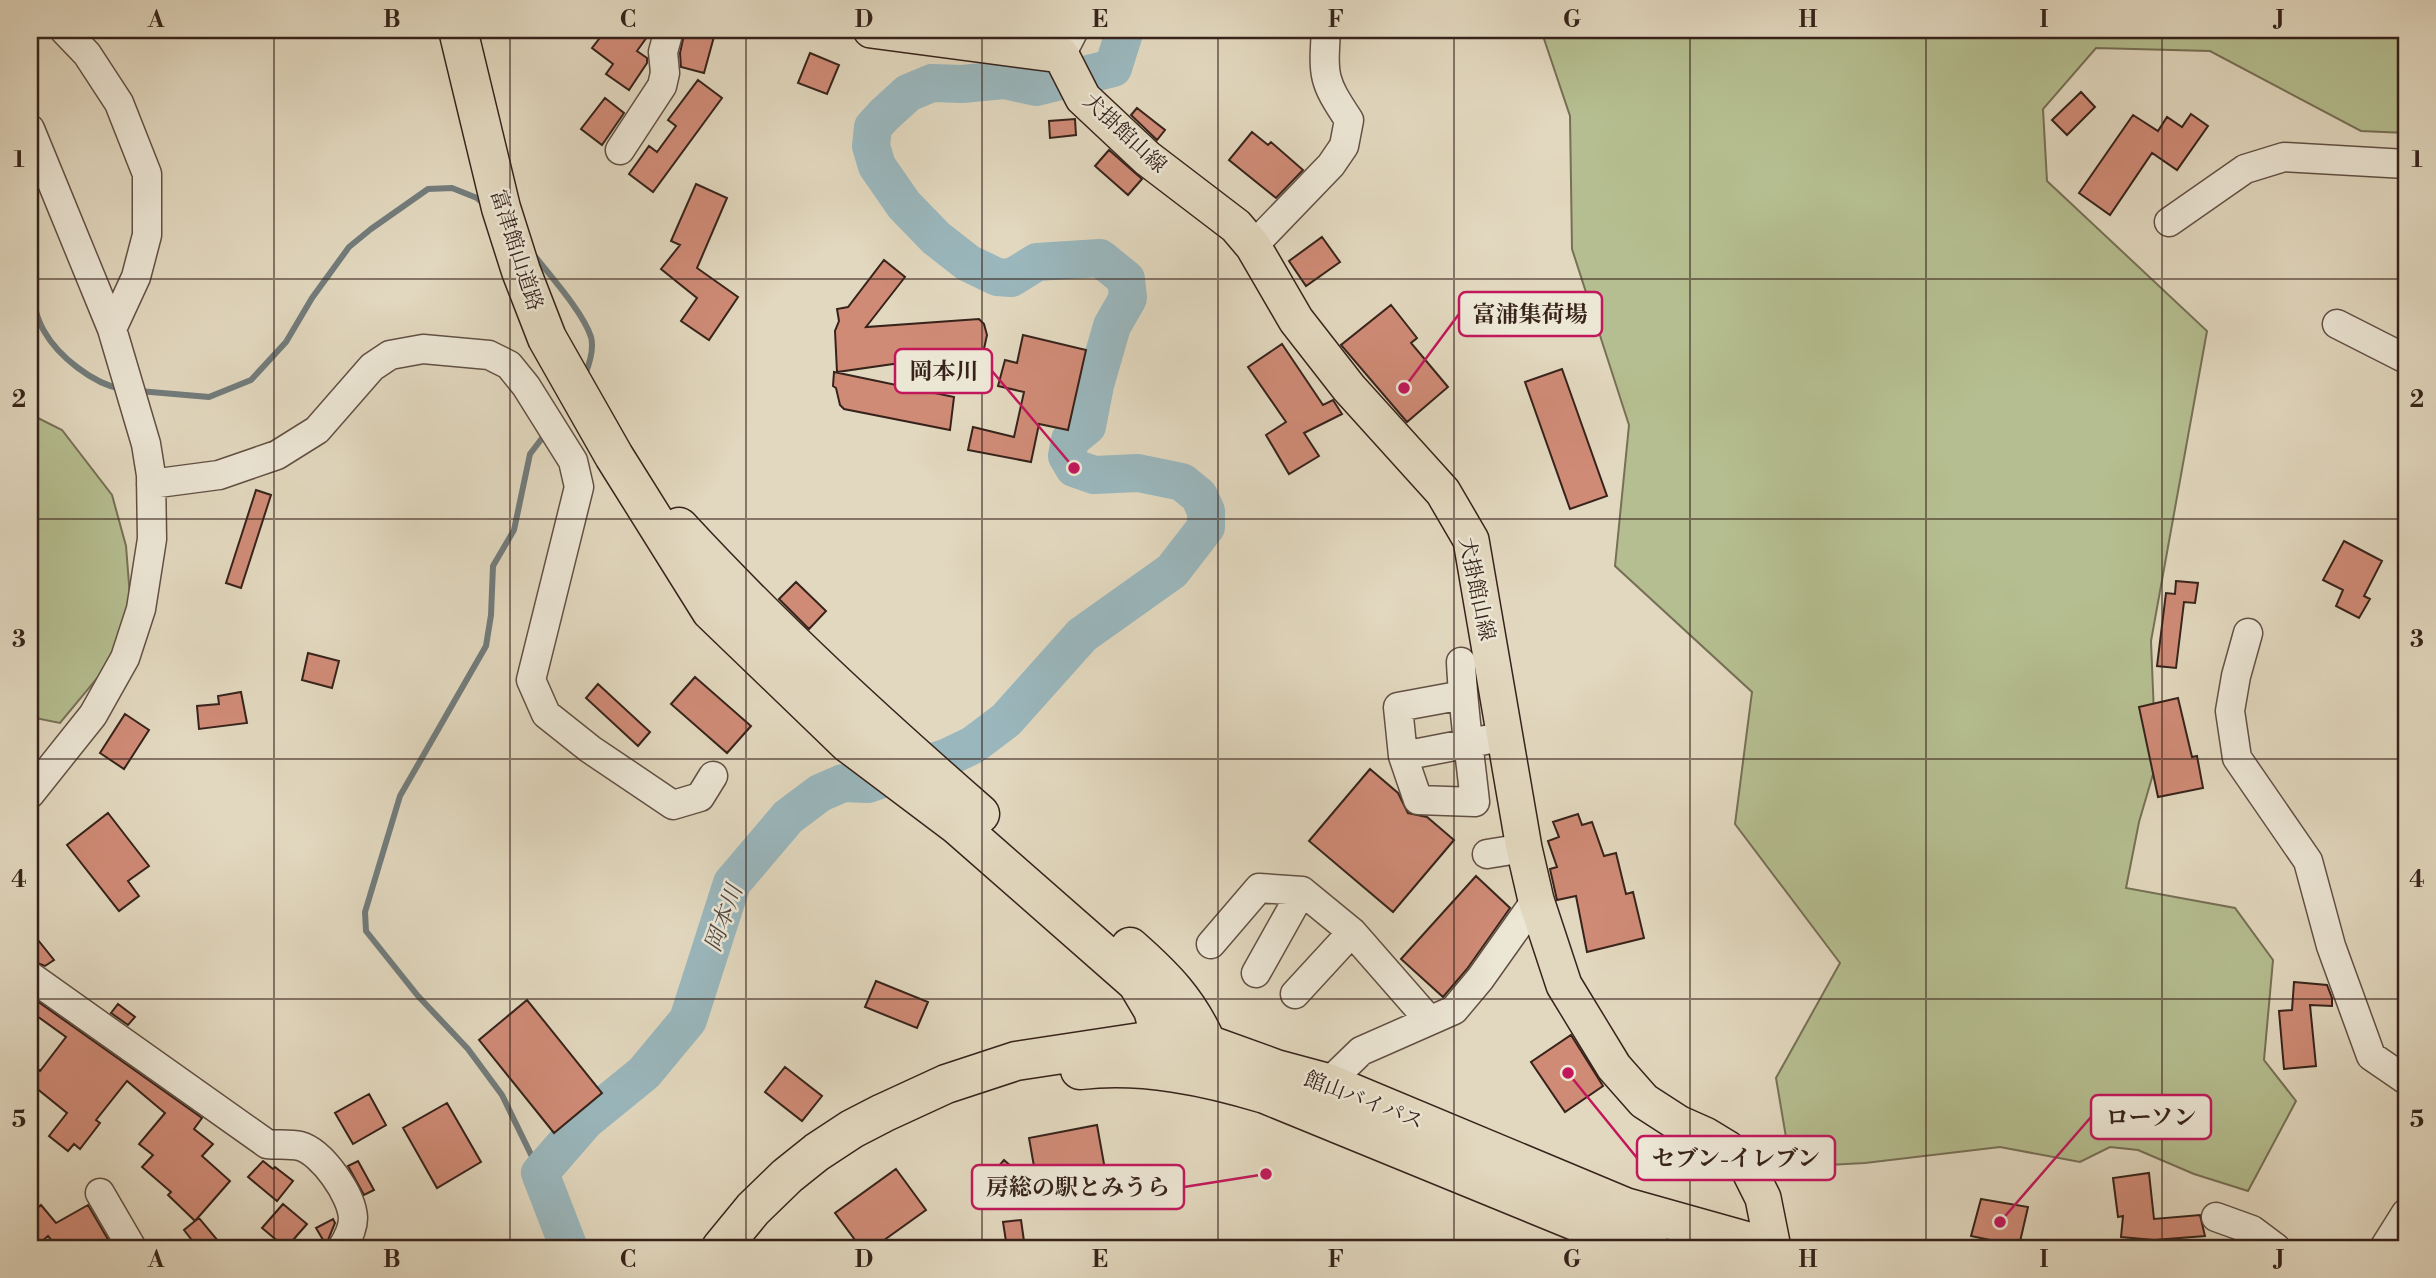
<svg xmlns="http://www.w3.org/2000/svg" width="2436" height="1278" font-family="'Libre Bodoni','Noto Serif JP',serif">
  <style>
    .green { fill: #b5be90; stroke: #767056; stroke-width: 2 }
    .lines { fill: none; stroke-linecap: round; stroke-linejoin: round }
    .stream { stroke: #727c7c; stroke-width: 6 }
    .river { stroke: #9ab7bd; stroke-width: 38 }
    .building { fill: #d08b77; stroke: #37231b; stroke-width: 2 }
    .minor-casing { stroke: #625044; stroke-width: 31 }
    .major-casing { stroke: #37231b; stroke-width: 38 }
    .highway-casing { stroke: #37231b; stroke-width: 41 }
    .minor { stroke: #ece6d5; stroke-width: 28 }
    .major { stroke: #e2d8bf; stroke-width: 35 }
    .highway { stroke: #e2d8bf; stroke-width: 38 }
    .grid { fill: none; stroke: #37231b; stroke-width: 2; stroke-opacity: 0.55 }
    .labels { text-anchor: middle; stroke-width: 5; stroke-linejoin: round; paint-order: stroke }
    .street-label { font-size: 21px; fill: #37231b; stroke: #ece6d5 }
    .water-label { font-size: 23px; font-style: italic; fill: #504844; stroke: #ece6d5 }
    .leader { fill: none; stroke: #c2185b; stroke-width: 2.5 }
    .callout-dot { fill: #c2185b; stroke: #ece6d5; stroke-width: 2.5 }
    .callout { fill: #ece6d5; stroke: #c2185b; stroke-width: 2.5 }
    .callout-label { font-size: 23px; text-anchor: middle; font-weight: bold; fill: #37231b }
    .neatline { fill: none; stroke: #37231b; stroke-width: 2.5 }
    .grid-label { font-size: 23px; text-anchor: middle; font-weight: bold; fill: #37231b }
  </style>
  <rect width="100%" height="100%" fill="#e2d8bf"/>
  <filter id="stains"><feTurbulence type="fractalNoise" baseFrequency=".00286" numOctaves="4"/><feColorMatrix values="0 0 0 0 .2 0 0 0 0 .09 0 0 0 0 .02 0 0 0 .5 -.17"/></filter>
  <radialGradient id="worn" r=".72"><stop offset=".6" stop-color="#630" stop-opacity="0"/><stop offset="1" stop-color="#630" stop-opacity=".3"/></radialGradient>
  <path class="green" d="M1541,30h865v103l-45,-2 -151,-80 -114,-3 -53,61 4,72 160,150 -56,310 5,123 -17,58 -13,66 109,20 38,52 -9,100 32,41 -48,90 -54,-17 -56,-24 -28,-3 -30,15 -80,-15 -135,16 -74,4 -15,-89 64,-115 -105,-139 17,-132 -137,-126 14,-141 -57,-176 -2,-133z
    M30,414l32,16 50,65 14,51 7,89 -73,88 -30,-6z"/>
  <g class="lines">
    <path class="stream" d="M534,255c17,22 49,57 57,82 3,11 -2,28 -6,38
      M30,277c3,18 4,37 14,54 14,25 49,53 78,58
      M139,391l70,6 42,-17 35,-38 26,-44 37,-51 22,-18 57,-40 24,-1 25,10 8,7
      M540,1173l-38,-78 -34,-46 -50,-53 -52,-65 -1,-19 35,-116 86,-150 5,-31 2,-49 21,-36 16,-76 16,-21"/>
    <path class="river" d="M569,1248l-29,-75 45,-52 59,-48 44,-53 44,-137 56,-66 32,-24 23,-10 25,1 80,-27 25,-12 33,-25 76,-85 90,-64 34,-44v-16l-7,-15 -17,-14 -44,-9 -44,2 -20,-7 -7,-12 3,-16 17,-14 8,-41 17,-59 16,-28 -2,-19 -26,-21 -63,4 -26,16 -14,-1 -29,-14 -32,-25 -32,-33 -27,-39 -6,-20 2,-19 11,-12 24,-22 24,-10 30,1 42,-4 32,7 77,-19 12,-38"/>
  </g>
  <path class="building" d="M606,30h46l-15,21 10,7v5l-18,27 -23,-16 7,-10 -21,-16z
    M685,30h16l14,3 -11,40 -23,-6 -1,-14z
    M810,53l29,12 -12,29 -29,-11z
    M698,80l24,18 -69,94 -24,-18 20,-28 8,6 19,-26 -8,-6z
    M2081,92l14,15 -28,28 -15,-15z
    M605,98l19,15 -22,32 -21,-16z
    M1137,108l28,22 -8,10 -26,-25z
    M2191,114l17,12 -31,44 -25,-17 -42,62 -31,-22 54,-78 25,16 9,-14 15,10z
    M1075,119l1,16 -26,3 -1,-17z
    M1252,132l16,13 3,-3 32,28 -27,28 -47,-38z
    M1109,150l33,29 -14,16 -33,-29z
    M696,184l31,14 -30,70 41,29 -29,43 -28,-19 16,-23 -36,-29 19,-24 -9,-4z
    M1322,237l18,25 -34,24 -17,-25z
    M884,260l21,17 -39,50 113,-8 5,5 3,11 -5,23 -33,-2 -112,16 -2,-41 4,-10 -2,-12 11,-2z
    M1391,305l26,33 -6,5 37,44 -41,35 -66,-77z
    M1023,335l63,15 -18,80 -29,-6 -8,38 -63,-12 5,-23 41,10 10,-45 -26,-6 7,-26 12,3z
    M1282,344l41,61 10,-5 9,14 -38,19 15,23 -30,18 -23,-39 20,-13 -38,-55z
    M1562,369l45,127 -37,13 -45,-127z
    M834,372l120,25 -4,33 -106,-21 -4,-4 -4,-17 -3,-2z
    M256,490l15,5 -30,93 -15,-5z
    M2344,541l38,20 -18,35 6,3 -11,19 -23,-12 7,-16 -20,-10z
    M2176,581l22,2 -3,20 -11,-1 -8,66 -19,-2 9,-73 9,1z
    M796,582l30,29 -17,18 -30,-30z
    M308,653l31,8 -7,27 -30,-8z
    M695,677l56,49 -24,27 -56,-49z
    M598,684l52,48 -12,14 -52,-48z
    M241,692l6,31 -48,6 -2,-23 22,-2 -1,-8z
    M2178,698l14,59 5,-1 6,32 -45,9 -19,-90z
    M125,714l24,16 -25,39 -24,-16z
    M1370,769l28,24 10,20 19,4 27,23 -61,72 -84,-71z
    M108,813l41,53 -21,15 11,15 -20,15 -52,-66z
    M1578,814l4,11 10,-3 12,34 12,-3 10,41 7,-2 11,46 -57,14 -11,-56 -19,4 -7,-31 7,-2 -9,-26 11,-4 -6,-15z
    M1476,876l34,32 -43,61 -24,28 -42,-38z
    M30,930l24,30 -9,6 -15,-6z
    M876,981l52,21 -11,26 -52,-21z
    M2294,982l33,3 5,13v8l-22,-1 6,61 -32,3 -5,-58 13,-1z
    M30,996l172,122 -8,11 19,15 -11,12 28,25 -35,40 4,-3 25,30h-26l-14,-18 11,-9 -27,-26 3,-3 -29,-25 11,-12 -14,-11 26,-31 -38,-32 -31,39 4,3 -20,26 -6,-5 -6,7 -19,-15 18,-23 -37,-30v-21l10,9 26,-34 -36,-26z
    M527,1000l75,93 -48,40 -75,-93z
    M118,1004l17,13 -7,8 -17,-12z
    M1571,1035l32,51 -38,26 -34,-50z
    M785,1067l37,29 -20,25 -37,-29z
    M369,1094l17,31 -33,19 -18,-31z
    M447,1103l34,59 -44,26 -34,-60z
    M1097,1125l9,50 -68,14 -9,-51z
    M1004,1160l33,29 -20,4 2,15 -32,-28z
    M263,1161l10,8 2,-2 18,14 -16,20 -29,-24z
    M358,1161l16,29 -10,5 -16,-29z
    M896,1169l30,41 -53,38h-12l-26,-35z
    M2149,1173l5,46 46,-4 5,21 -51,4 -33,-3 2,-21 -5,1 -5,-39z
    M1981,1199l47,8 -9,39 -48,-10z
    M283,1204l24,20 -21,24 -24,-20z
    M41,1205l15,18 32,-18 25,43h-55l-10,-12 -14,12h-4v-34z
    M333,1219l2,4 -9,22 -10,-17z
    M1021,1220l4,28h-18l-4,-26z"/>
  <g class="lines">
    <g class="minor-casing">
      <path id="minor" d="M64,30l23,24 32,49 28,71v61l-11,42 -24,52
        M1061,55l13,-25
        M30,129l82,200 34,115 5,31 1,64 -11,70 -16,49 -32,57 -63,79
        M620,150l42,-64 3,-13 -2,-21 6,-22
        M2169,222l76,-53 39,-12 122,7
        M1253,246l78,-81 13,-19 5,-26c-26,-39 -26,-43 -23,-90
        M2337,324l69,35
        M151,484l68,-9 58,-20 40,-25 55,-63 18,-12 33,-6 66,6 20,10 17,21 47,75 6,26 -48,193 15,34 44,35 83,56 27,-8 13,-21
        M2248,633l-12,43 -6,35 7,47 71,103 23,85 40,110 35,24
        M1461,662c2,47 9,93 14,140l-57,-2 -15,-44 103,-20
        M1403,756l-5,-49 65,-12
        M1487,854l37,-6
        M1211,944l48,-56 43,3
        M1256,973l46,-82 50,41
        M30,976l237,168c11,1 23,0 33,2 22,6 52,49 53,72 0,10 -6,22 -11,30
        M1295,994l57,-62 77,88
        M1328,1083l33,-32 93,-41 26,-31 56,-79
        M100,1193l32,55
        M2216,1217l36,13 24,18
        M2384,1248l22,-35"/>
    </g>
    <g class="major-casing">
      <path id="major" d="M871,30l190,25 22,43 64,60 89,68 17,20 43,74 53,68 94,104 28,48 53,308 12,52 28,85 50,82 30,34 34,22 27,12 23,14 20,19 15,30 10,50"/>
    </g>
    <g class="highway-casing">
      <path id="highway" d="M458,30l43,178 20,63 26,67 67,118 97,155 137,132 109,82 180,158 16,27 8,29 20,34 26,-29
        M679,527c94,102 197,196 301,287
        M1130,947c34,30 58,54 77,97
        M1080,1070c63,-7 126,6 185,24l347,142 38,12
        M721,1248l32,-39 34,-33 30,-24 35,-23 31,-16 63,-29 70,-23 145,-22 46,5 69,25 52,14 297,124 146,41"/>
    </g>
    <use href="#minor" class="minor"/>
    <use href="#major" class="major"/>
    <use href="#highway" class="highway"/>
  </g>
  <path class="grid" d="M274,30v1218M510,30v1218M746,30v1218M982,30v1218M1218,30v1218M1454,30v1218M1690,30v1218M1926,30v1218M2162,30v1218M30,279h2376M30,519h2376M30,759h2376M30,999h2376"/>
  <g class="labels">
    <g class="street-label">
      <text transform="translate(1125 133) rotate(43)" y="7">犬掛館山線</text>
      <text transform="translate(517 250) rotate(72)" y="7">富津館山道路</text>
      <text transform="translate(1477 589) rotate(78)" y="7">犬掛館山線</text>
      <text transform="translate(1364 1100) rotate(21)" y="7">館山バイパス</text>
    </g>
    <g class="water-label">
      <text transform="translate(723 918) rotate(-70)" y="8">岡本川</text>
    </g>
  </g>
  <path class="leader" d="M1404 388L1459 314M1074 468L992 371M2000 1222L2091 1117M1568 1073L1637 1158M1266 1174L1184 1187"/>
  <g class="callout-dot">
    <circle cx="1404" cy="388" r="7"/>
    <circle cx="1074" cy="468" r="7"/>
    <circle cx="2000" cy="1222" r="7"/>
    <circle cx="1568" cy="1073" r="7"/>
    <circle cx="1266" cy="1174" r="7"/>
  </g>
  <g class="callout">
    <rect x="1459" y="292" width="143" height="44" rx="7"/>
    <rect x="895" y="349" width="97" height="44" rx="7"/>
    <rect x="2091" y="1095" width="120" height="44" rx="7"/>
    <rect x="1637" y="1136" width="198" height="44" rx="7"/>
    <rect x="972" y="1165" width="212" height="44" rx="7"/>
  </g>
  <g class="callout-label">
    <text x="1530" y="322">富浦集荷場</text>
    <text x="944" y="379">岡本川</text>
    <text x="2151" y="1125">ローソン</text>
    <text x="1736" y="1166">セブン-イレブン</text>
    <text x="1078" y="1195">房総の駅とみうら</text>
  </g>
  <rect width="2436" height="1278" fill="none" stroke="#e2d8bf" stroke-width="77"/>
  <rect x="38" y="38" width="2360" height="1202" class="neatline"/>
  <g class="grid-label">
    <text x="156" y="27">A</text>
    <text x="392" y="27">B</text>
    <text x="628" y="27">C</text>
    <text x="864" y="27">D</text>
    <text x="1100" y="27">E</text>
    <text x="1336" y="27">F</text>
    <text x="1572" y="27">G</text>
    <text x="1808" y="27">H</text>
    <text x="2044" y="27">I</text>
    <text x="2280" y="27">J</text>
    <text x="19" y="167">1</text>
    <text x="2417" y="167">1</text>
    <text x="19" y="407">2</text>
    <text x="2417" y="407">2</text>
    <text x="19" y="647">3</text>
    <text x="2417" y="647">3</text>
    <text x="19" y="887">4</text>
    <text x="2417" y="887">4</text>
    <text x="19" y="1127">5</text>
    <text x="2417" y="1127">5</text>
    <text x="156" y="1267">A</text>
    <text x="392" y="1267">B</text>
    <text x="628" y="1267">C</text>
    <text x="864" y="1267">D</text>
    <text x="1100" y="1267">E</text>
    <text x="1336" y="1267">F</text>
    <text x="1572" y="1267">G</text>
    <text x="1808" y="1267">H</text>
    <text x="2044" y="1267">I</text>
    <text x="2280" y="1267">J</text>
  </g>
  <rect width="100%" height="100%" filter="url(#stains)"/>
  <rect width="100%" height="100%" fill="url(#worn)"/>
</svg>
